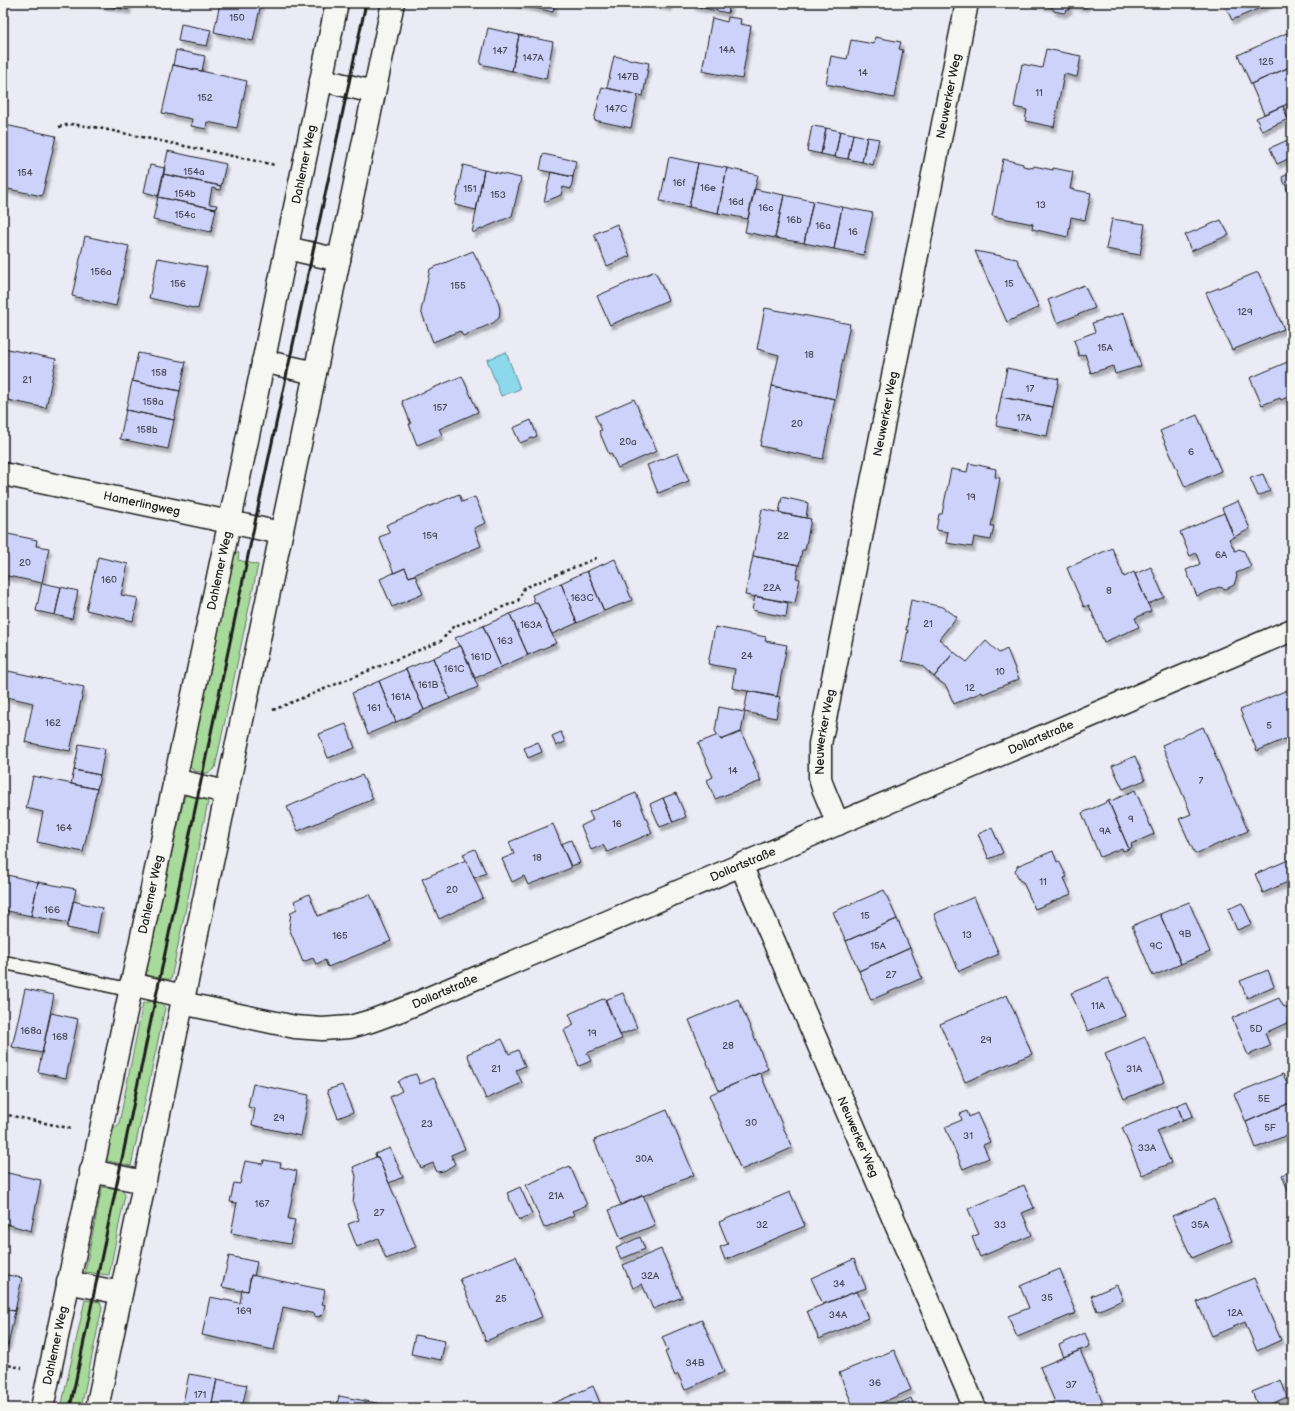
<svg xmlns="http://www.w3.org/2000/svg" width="1295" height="1411" font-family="'Balsamiq Sans',sans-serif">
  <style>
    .green { fill: #a8da9b; stroke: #627b5c }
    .water { fill: #8cd9eb; stroke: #5f8d98 }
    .building { fill: #cdd2fb; stroke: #1c1c1c; filter: url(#shadow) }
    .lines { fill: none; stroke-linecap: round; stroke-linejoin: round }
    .service-casing { stroke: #1c1c1c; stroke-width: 16 }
    .minor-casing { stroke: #1c1c1c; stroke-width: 25 }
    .secondary-casing { stroke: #1c1c1c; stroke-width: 25 }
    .path { stroke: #1c1c1c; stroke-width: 2.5; stroke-dasharray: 3 3; stroke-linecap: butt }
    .service { stroke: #f6f6f2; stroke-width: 13 }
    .minor { stroke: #f6f6f2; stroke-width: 22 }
    .secondary { stroke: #f6f6f2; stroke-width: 22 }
    .rail { stroke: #1c1c1c; stroke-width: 3 }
    .labels { text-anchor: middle; stroke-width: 3; stroke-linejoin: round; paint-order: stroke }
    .number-label { font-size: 10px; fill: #484a54 }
    .street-label { font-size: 12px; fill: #1c1c1c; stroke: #f6f6f2 }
  </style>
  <defs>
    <filter id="shadow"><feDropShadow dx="2.5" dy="4.5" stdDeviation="1" flood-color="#0004"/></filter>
  </defs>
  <rect width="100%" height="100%" fill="#eaebf5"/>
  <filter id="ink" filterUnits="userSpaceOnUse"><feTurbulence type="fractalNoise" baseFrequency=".025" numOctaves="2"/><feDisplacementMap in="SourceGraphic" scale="8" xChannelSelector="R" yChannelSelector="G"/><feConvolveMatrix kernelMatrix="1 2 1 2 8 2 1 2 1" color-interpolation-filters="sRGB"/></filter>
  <g filter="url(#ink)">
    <path class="green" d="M230,551l9,2 -1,7 20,5 -43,203 -7,5 -14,-2 -4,-5 1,-7 26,-126 -2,-4z
      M186,795l19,3 3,4 -37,177h-16l-11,-6 40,-174z
      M152,1001l9,2 4,5 -34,158 -27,-6 9,-31 6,-5 24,-121z
      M102,1187l19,2 4,6 -16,80 -24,-3z
      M85,1300l15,2 2,6 -21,100h-20z"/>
    <path class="water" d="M506,352l14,37 -19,7 -14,-36z"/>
    <path class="building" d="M94,3h35l-1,7z
      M220,3h41l-8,38 -39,-9z
      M513,3h42l-2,9z
      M650,3h20l-1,4z
      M694,3h36l-2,10 -35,-7z
      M1034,3h53l-1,4 -16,-3 -1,6h-2l-3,3 -10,-2 -2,-4z
      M1224,3h48l-40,17z
      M728,17l13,2 -1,5 11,2 -9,53 -40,-8 10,-53 15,4z
      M181,24l30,6 -4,16 -29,-5z
      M488,28l31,7 -7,36 -32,-7z
      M1287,33l5,11v22l-41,18 -13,-29z
      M519,35l34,7 -7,37 -34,-8z
      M875,37l26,5 -2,7 4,1 -9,48 -68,-14 5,-28 16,3 4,-19 23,4z
      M1046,49l35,7 -4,21 -13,-3 -10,53 -29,-6 2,-11 -13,-3 8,-43 20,4z
      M176,50l29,6 -3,15 -29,-6z
      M614,56l35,7 -6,33 -36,-8z
      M173,65l74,16 -10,47 -30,-6 -1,7 -15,-3 1,-7 -30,-6z
      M1292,66v36l-28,12 -13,-30z
      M602,87l36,8 -7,33 -37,-8z
      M1283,106l5,13 -26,12 -6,-13z
      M5,125l51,11 -14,60 -39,-8v-31l2,-8 -2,-1v-22z
      M812,126l14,2 -5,26 -14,-3z
      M826,128l14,3 -5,26 -14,-3z
      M840,131l13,3 -5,25 -13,-2z
      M853,134l14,3 -5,25 -14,-3z
      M867,137l12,2 -6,26 -11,-3z
      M1292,138v29l-4,-8 -11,5 -7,-16z
      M168,151l58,13 -5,22 -58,-12z
      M543,154l33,7 -3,16 -33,-7z
      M669,157l29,6 -9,44 -29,-6z
      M1003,159l20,5v2l10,2 1,-2 19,4v-2l20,4 -3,17 21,4 -6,27 -14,-3 -3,20 -36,-8 1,-5 -41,-8z
      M698,163l29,5 -9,45 -29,-6z
      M150,165l15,3 -6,28 -15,-4z
      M463,165l21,5 -8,40 -21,-5z
      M727,168l31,7 -10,44 -30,-6z
      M484,170l37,8 -9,38 -40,17z
      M551,172l22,5 -2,12 -8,-2 -2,8 -17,7z
      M1292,172v26h-1l-9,-21z
      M163,174l58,12 -1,4 -8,-2 -3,16 8,1 -1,4 -58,-12z
      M754,189l30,6 -9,43 -30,-6z
      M784,195l29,6 -9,42 -29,-5z
      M158,197l58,12 -5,23 -58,-12z
      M813,201l29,6 -8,42 -30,-6z
      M842,207l31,6 -9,42 -30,-6z
      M1112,219l33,5 -5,31 -34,-6z
      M1221,220l8,15 -38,16 -6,-16z
      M617,224l13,32 -23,10 -13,-32z
      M85,236l44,10 -13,60 -44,-10z
      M473,251l25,50 2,9 -1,8 -6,5 -30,13 -3,-5 -27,11 -12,-31 9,-42z
      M975,251l42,8 22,48 -32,15z
      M158,258l49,9 -9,42 -49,-11z
      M655,271l13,29 -58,25 -13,-29z
      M1258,272l26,57 -52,21 -26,-57z
      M1084,285l11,23 -38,15 -9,-23z
      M765,308l85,16 -15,75 -63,-13 7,-31 -22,-6z
      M1124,313l17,53 -26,8 -2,-8 -22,7 -6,-19 -6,2 -5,-16 21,-8 -3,-9z
      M3,348l53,11 -10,49 -43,-9z
      M138,353l48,9 -6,29 -48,-10z
      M1292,360v35l-11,5 -1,-2 -18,7 -12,-27z
      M1007,368l52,11 -6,28 -52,-10z
      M462,376l16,36 -39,17 3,6 -25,10 -8,-21h2l-9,-23z
      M132,381l48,10 -6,29 -48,-10z
      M772,386l63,13 -12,60 -63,-13z
      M1001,397l52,10 -6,29 -51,-10z
      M634,399l23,52 -39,17 -7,-15 -2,1 -10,-23 3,-1 -7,-14z
      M126,410l48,10 -6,29 -48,-10z
      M1197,415l24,56 -36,16 -25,-56z
      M531,420l6,16 -17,7 -7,-15z
      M678,453l11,28 -31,12 -11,-28z
      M969,463l27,6 -1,8 5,1 -9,48h3l-3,14 -17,-3 -2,10 -26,-4 2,-11 -12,-2 3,-16h3l9,-45 16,3z
      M1263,474l7,17 -12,5 -8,-18z
      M459,494l3,8 13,-5 11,26 -12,5 7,18 -72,31 -4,-9 -11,5 -15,-36 11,-4 -4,-8z
      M782,497l26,6 -2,15 -27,-5z
      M1238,501l12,28 -16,8 -12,-29z
      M762,509l49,10 -6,31h-3l-3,15 -46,-9z
      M1224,513l10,24 -5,2 6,12 4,-2 5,2 7,16 -15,6 1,3 -3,9 -8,4 -7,-2 -22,9 -11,-26 14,-6 -4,-11 -6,3 -10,-24z
      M3,533l34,7 -1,6 13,2 -7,35 -39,-8z
      M1112,548l12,29 10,-5 17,39 -16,7 4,9 -35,15 -15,-37 -5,2 -17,-39z
      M753,556l46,9 -3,13 4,1 -5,24 -50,-8z
      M98,557l30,7 -7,31 17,3 -5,23 -47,-11z
      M615,559l17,41 -28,11 -17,-40z
      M1151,567l13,30 -16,7 -13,-30z
      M405,568l4,9 6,-2 8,19 -31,13 -12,-28z
      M587,571l17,40 -27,12 -16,-40z
      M42,583l19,4 -6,28 -19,-4z
      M561,583l16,40 -25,11 -15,-32 -2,1 -3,-8z
      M61,587l17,4 -6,28 -17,-4z
      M755,596l33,7 -2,14 -34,-7z
      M911,600l32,7 14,10 -18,22 15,13 -20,25 -13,-12 -19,-4 6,-31h-2z
      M537,602l19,41 -28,12 -18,-41z
      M510,614l18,41 -27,12 -18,-41z
      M483,626l18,41 -26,11 -14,-32h-2l-4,-8z
      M715,627l51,10 -1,4 22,4 -10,52 -45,-9 3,-19 -27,-5z
      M986,641l13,12 8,-4 12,30 -36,15 -1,-2 -28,12 -8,-18 -12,-9 20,-25 13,10z
      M459,646h2l17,41 -28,12 -17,-41z
      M433,658l17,41 -26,11 -18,-41z
      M406,669l18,41 -28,12 -17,-41z
      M8,671l76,16 -14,64 -45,-9 8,-39 -30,-7v-19l4,1z
      M379,681l17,41 -28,12 -16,-41z
      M1292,688v56l-4,1 -3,-6 -28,12 -17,-41z
      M748,691l32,6 -4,21 -32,-6z
      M719,707l26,5 -4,20 -20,8 -6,-9z
      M346,724l9,24 -27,10 -9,-24z
      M1203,727l45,104 -53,23 -16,-35 12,-5 -29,-69z
      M561,732l4,10 -9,4 -4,-10z
      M741,732l14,30h-2l8,19 -46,18 -8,-19 6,-3 -15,-34 20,-8 3,5z
      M538,742l4,10 -14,6 -4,-10z
      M79,744l26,5 -5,26 -26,-5z
      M1135,756l10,24 -22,9 -11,-23z
      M74,770l26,5 -3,14 -26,-5z
      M362,775l11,24 -75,32 -11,-24z
      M33,776l64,13 -14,63 -46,-10 6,-30 -17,-4z
      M1135,790l19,44 -23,10 1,3 -3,2 -21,-49 2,-1 1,2z
      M636,793l16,40 -45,19 -4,-7 -12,5 -10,-24 12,-6 -4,-8z
      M676,793l10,24 -13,5 -10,-24z
      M663,798l10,24 -13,5 -10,-23z
      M1108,800l21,49 -6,2 -1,-3 -22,9 -18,-44 23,-10z
      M553,824l18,44 -43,17 -4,-9 -12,6 -10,-23 12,-5 -5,-12z
      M992,828l11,25 -14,6 -11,-25z
      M571,840l9,23 -9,3 -10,-22z
      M475,849l11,24 -12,5 -11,-24z
      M1053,851l4,11 2,-1 8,16 -3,1 7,16 -36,15 -12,-27 -4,-2 -4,-10 2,-2v-2z
      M1291,859l1,21 -29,13 -8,-19z
      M466,860l17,38 -44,21 -17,-40z
      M3,874l35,8 -7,34 -28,-6z
      M38,882l38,7 -7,34 -38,-7z
      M884,890l13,29 -51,22 -13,-29z
      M309,894l9,22 52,-22 21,47 -63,26 -3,-7 -9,4 -3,-6 -10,4 -14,-34 2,-16 6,-3 -3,-8z
      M974,897l25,57 -40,17 -25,-57z
      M73,901l29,7 -5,26 -30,-6z
      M1189,902l21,50 -29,12 -21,-50z
      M1242,903l10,21 -15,6 -9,-21z
      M1160,914l21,50 -28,12 -21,-50z
      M897,919l13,29 -51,23 -13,-30z
      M910,948l12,30 -51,22 -12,-29z
      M1268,970l6,16 -27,12 -7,-17z
      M1108,978l17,38 -37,15 -17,-38z
      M25,989l29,6 -12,58 -30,-6z
      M623,993l14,35 -17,7 -15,-35z
      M1007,995l25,59 -67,28 -25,-58z
      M605,998l17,41 -35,14 4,8 -12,5 -15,-36 10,-5 -5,-11z
      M1279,998l4,8 5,2 2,7 -3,4 2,3 -24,11 5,13 -22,9 -16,-37z
      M738,999l30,70 -49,22 -30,-71z
      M51,1013l27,6 -12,59 -28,-6z
      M1145,1037l19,45 -40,17 -19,-45z
      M502,1039l7,15 9,-4 7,16 -9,4 6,13 -36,16 -19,-45z
      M760,1073l32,75 -51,22 -32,-75z
      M416,1074l4,10 14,-6 31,71 -14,6 4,9 -11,7 -7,1 -4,-9 -12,5 -31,-71 12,-6 -4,-9 4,-3 6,-3z
      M1283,1074l9,20v8l-46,20 -12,-28z
      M253,1084l56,11 -8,41 -49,-11 3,-16 -7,-2z
      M342,1085l11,27 -15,6 -11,-28z
      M1187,1101l6,15 -10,4 -6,-15z
      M1292,1102v31l-36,15 -10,-26z
      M1177,1105l6,15 -26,11 14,32 -29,12 -20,-47z
      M667,1110l27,65 -73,30 -27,-65z
      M967,1111l2,6 8,-4 13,29 -7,3 6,13 -26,11 -18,-42 17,-7 -2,-6z
      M390,1148l13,29 -14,6 -11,-26h-2l-1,-3z
      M376,1157h2l38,90 -30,12 -8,-21 -21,9 -9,-23 11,-4 -6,-17 3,-27 -3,-9z
      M264,1160l17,3 -1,4 17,4 -9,48 7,1 -5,24 -59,-11 6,-30 -7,-1 4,-19 6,1 5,-23 18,3z
      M570,1166l17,39 -15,6 2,4 -30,13 -18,-43z
      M1292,1170v27l-1,1 -9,-23z
      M3,1172l38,8 -10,51 -28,-8z
      M1024,1185l10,23 -12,5 10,22 -52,22 -8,-20 7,-3 -11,-25z
      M520,1187l12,27 -13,6 -12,-27z
      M790,1192l15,34 -80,34 -5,-13 8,-3 -9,-22z
      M643,1195l12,30 -34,14 -12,-29z
      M1214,1199l18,42 -40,17 -20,-42z
      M640,1237l5,12 -24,10 -5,-11z
      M661,1249l21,48 -29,12 -11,-25 -9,4 -10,-23z
      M229,1256l28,6 -3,14 -3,-1 -3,16 -6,-1v1l-20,-4z
      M516,1256l26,61 -56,24 -26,-62z
      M854,1259l12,29 -43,16 -12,-26z
      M1060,1269l5,13h-2l13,31 -59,24 -9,-21 21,-8 -9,-22z
      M3,1274l19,4 -7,33 -12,-2z
      M251,1275l74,15 -3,14 3,1 -3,11 -2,-1v2l-6,-1 1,-2 -32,-7 -9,43 -72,-15 8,-38 30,6 2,-13 6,1z
      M1254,1278l27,62 -24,11 -12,-29 -33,14 -15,-34z
      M1117,1285l6,15 -26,11 -6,-15z
      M857,1291l11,27 -49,21 -12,-28z
      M3,1309l12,2 -7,34 -5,-1z
      M702,1320l22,52 -39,18 -7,-16 -3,2 -10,-24 3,-1 -6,-14z
      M1085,1333l5,13 -26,11 -5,-12z
      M415,1335l30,6 -4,19 -30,-6z
      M894,1350l17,40 -42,18h-15l-15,-35z
      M1080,1350l25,58h-61l-1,-2 12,-4 -15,-35z
      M189,1374l28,5 -6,29h-29z
      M217,1379l30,6 -5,23h-31z
      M1281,1380l6,17 -25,11h-3l-7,-16z
      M593,1386l9,22h-46l-2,-5z
      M339,1396l48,9v3h-51z
      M911,1398l4,10h-27z"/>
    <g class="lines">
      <g class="service-casing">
        <path id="service" d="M3,962l127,28"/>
      </g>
      <g class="minor-casing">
        <g id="minor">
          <path d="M322,80l52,12"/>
          <path d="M287,248l52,12"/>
          <path d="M263,361l52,12"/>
          <path id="s1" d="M3,474l278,59"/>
          <path d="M174,780l52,12"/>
          <path id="s2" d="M838,824l-15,-36 -3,-10v-34l147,-741"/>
          <path id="s3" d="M741,865l234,543"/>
          <path d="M131,984l52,12"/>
          <path id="s4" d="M182,1003l113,24 27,2 28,-2 21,-6 30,-11 891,-380"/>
          <path d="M91,1171l53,11"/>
          <path d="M68,1282l53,11"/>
          <path id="s5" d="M42,1408l212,-1001 83,-404"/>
        </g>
      </g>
      <g class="secondary-casing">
        <path id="secondary" d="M97,1408l296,-1405"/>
      </g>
      <path class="path" d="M59,127l11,-3 24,3 181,38
        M273,710l168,-69 12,-14 65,-26 6,-13 75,-31
        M3,1114l70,15
        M3,1364l19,4"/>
      <use href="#service" class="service"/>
      <use href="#minor" class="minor"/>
      <use href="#secondary" class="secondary"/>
      <path class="rail" d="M70,1408l184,-881 112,-524"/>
    </g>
  </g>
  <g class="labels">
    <g class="number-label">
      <text x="237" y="21">150</text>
      <text x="727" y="53">14A</text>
      <text x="500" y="54">147</text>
      <text x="533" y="61">147A</text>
      <text x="1266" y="65">125</text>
      <text x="863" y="76">14</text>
      <text x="628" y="80">147B</text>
      <text x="1039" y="96">11</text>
      <text x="205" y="101">152</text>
      <text x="616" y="112">147C</text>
      <text x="194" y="175">154a</text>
      <text x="25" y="176">154</text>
      <text x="679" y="186">16f</text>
      <text x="708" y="191">16e</text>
      <text x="470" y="192">151</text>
      <text x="185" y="197">154b</text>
      <text x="498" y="198">153</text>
      <text x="736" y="205">16d</text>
      <text x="1041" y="208">13</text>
      <text x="766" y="211">16c</text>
      <text x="185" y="218">154c</text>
      <text x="794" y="223">16b</text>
      <text x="823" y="229">16a</text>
      <text x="853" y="235">16</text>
      <text x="101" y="275">156a</text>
      <text x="178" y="287">156</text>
      <text x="1009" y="287">15</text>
      <text x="458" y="289">155</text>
      <text x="1245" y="315">129</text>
      <text x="1105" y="351">15A</text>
      <text x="809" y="358">18</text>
      <text x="159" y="376">158</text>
      <text x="27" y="383">21</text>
      <text x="1030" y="392">17</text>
      <text x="153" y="405">158a</text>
      <text x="440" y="411">157</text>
      <text x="1024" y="421">17A</text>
      <text x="797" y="427">20</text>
      <text x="147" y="433">158b</text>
      <text x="628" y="445">20a</text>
      <text x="1191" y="455">6</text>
      <text x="971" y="500">19</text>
      <text x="430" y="539">159</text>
      <text x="783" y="539">22</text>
      <text x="1221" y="558">6A</text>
      <text x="25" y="566">20</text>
      <text x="109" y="583">160</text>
      <text x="772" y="591">22A</text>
      <text x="1109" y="594">8</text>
      <text x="582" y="601">163C</text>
      <text x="928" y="627">21</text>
      <text x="531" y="628">163A</text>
      <text x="505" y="644">163</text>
      <text x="747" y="659">24</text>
      <text x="481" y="660">161D</text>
      <text x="454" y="672">161C</text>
      <text x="1000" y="675">10</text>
      <text x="428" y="688">161B</text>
      <text x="970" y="691">12</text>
      <text x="401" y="700">161A</text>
      <text x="374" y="711">161</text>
      <text x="53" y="726">162</text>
      <text x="1269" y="729">5</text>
      <text x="733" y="774">14</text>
      <text x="1201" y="784">7</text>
      <text x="1131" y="822">9</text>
      <text x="617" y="827">16</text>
      <text x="64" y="831">164</text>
      <text x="1105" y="834">9A</text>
      <text x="537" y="861">18</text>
      <text x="1043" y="885">11</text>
      <text x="452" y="893">20</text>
      <text x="52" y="913">166</text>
      <text x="865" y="919">15</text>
      <text x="1185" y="937">9B</text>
      <text x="967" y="938">13</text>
      <text x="340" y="939">165</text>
      <text x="878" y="949">15A</text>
      <text x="1156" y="949">9C</text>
      <text x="891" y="978">27</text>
      <text x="1098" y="1009">11A</text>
      <text x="1256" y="1032">5D</text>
      <text x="31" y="1034">168a</text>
      <text x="592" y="1036">19</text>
      <text x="60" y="1040">168</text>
      <text x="986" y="1043">29</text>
      <text x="728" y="1049">28</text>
      <text x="496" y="1072">21</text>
      <text x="1134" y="1072">31A</text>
      <text x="1264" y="1102">5E</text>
      <text x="279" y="1121">29</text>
      <text x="751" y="1126">30</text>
      <text x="427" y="1127">23</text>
      <text x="1270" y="1131">5F</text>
      <text x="968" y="1139">31</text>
      <text x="1147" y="1151">33A</text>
      <text x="644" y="1162">30A</text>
      <text x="556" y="1199">21A</text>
      <text x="262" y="1207">167</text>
      <text x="379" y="1216">27</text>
      <text x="762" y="1228">32</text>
      <text x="1000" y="1228">33</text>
      <text x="1200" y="1228">35A</text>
      <text x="650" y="1279">32A</text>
      <text x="839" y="1287">34</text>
      <text x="1047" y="1301">35</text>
      <text x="501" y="1302">25</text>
      <text x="244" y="1314">169</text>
      <text x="1235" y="1316">12A</text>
      <text x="838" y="1318">34A</text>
      <text x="695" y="1366">34B</text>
      <text x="875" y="1386">36</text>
      <text x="1071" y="1388">37</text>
      <text x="200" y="1398">171</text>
    </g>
    <g class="street-label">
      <text dy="4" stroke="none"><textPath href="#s2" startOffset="744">Neuwerker Weg</textPath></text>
      <text dy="4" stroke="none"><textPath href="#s5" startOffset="1271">Dahlemer Weg</textPath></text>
      <text dy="4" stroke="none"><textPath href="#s2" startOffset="420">Neuwerker Weg</textPath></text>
      <text dy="4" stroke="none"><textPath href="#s1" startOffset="142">Hamerlingweg</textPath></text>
      <text dy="4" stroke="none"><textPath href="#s5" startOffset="856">Dahlemer Weg</textPath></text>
      <text dy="4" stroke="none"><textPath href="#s2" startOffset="96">Neuwerker Weg</textPath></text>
      <text dy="4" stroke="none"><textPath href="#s4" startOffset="920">Dollartstraße</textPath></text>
      <text dy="4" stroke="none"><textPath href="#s4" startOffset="596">Dollartstraße</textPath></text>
      <text dy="4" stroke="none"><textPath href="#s5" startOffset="525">Dahlemer Weg</textPath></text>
      <text dy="4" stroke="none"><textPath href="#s4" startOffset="272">Dollartstraße</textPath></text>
      <text dy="4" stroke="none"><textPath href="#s3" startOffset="296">Neuwerker Weg</textPath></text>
      <text dy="4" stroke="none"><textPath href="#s5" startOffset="64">Dahlemer Weg</textPath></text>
    </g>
  </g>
  <rect width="1295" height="1411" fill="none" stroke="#f6f6f2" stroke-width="16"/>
  <rect x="8" y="8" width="1279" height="1395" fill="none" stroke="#1c1c1c" stroke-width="1.5" filter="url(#ink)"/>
</svg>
